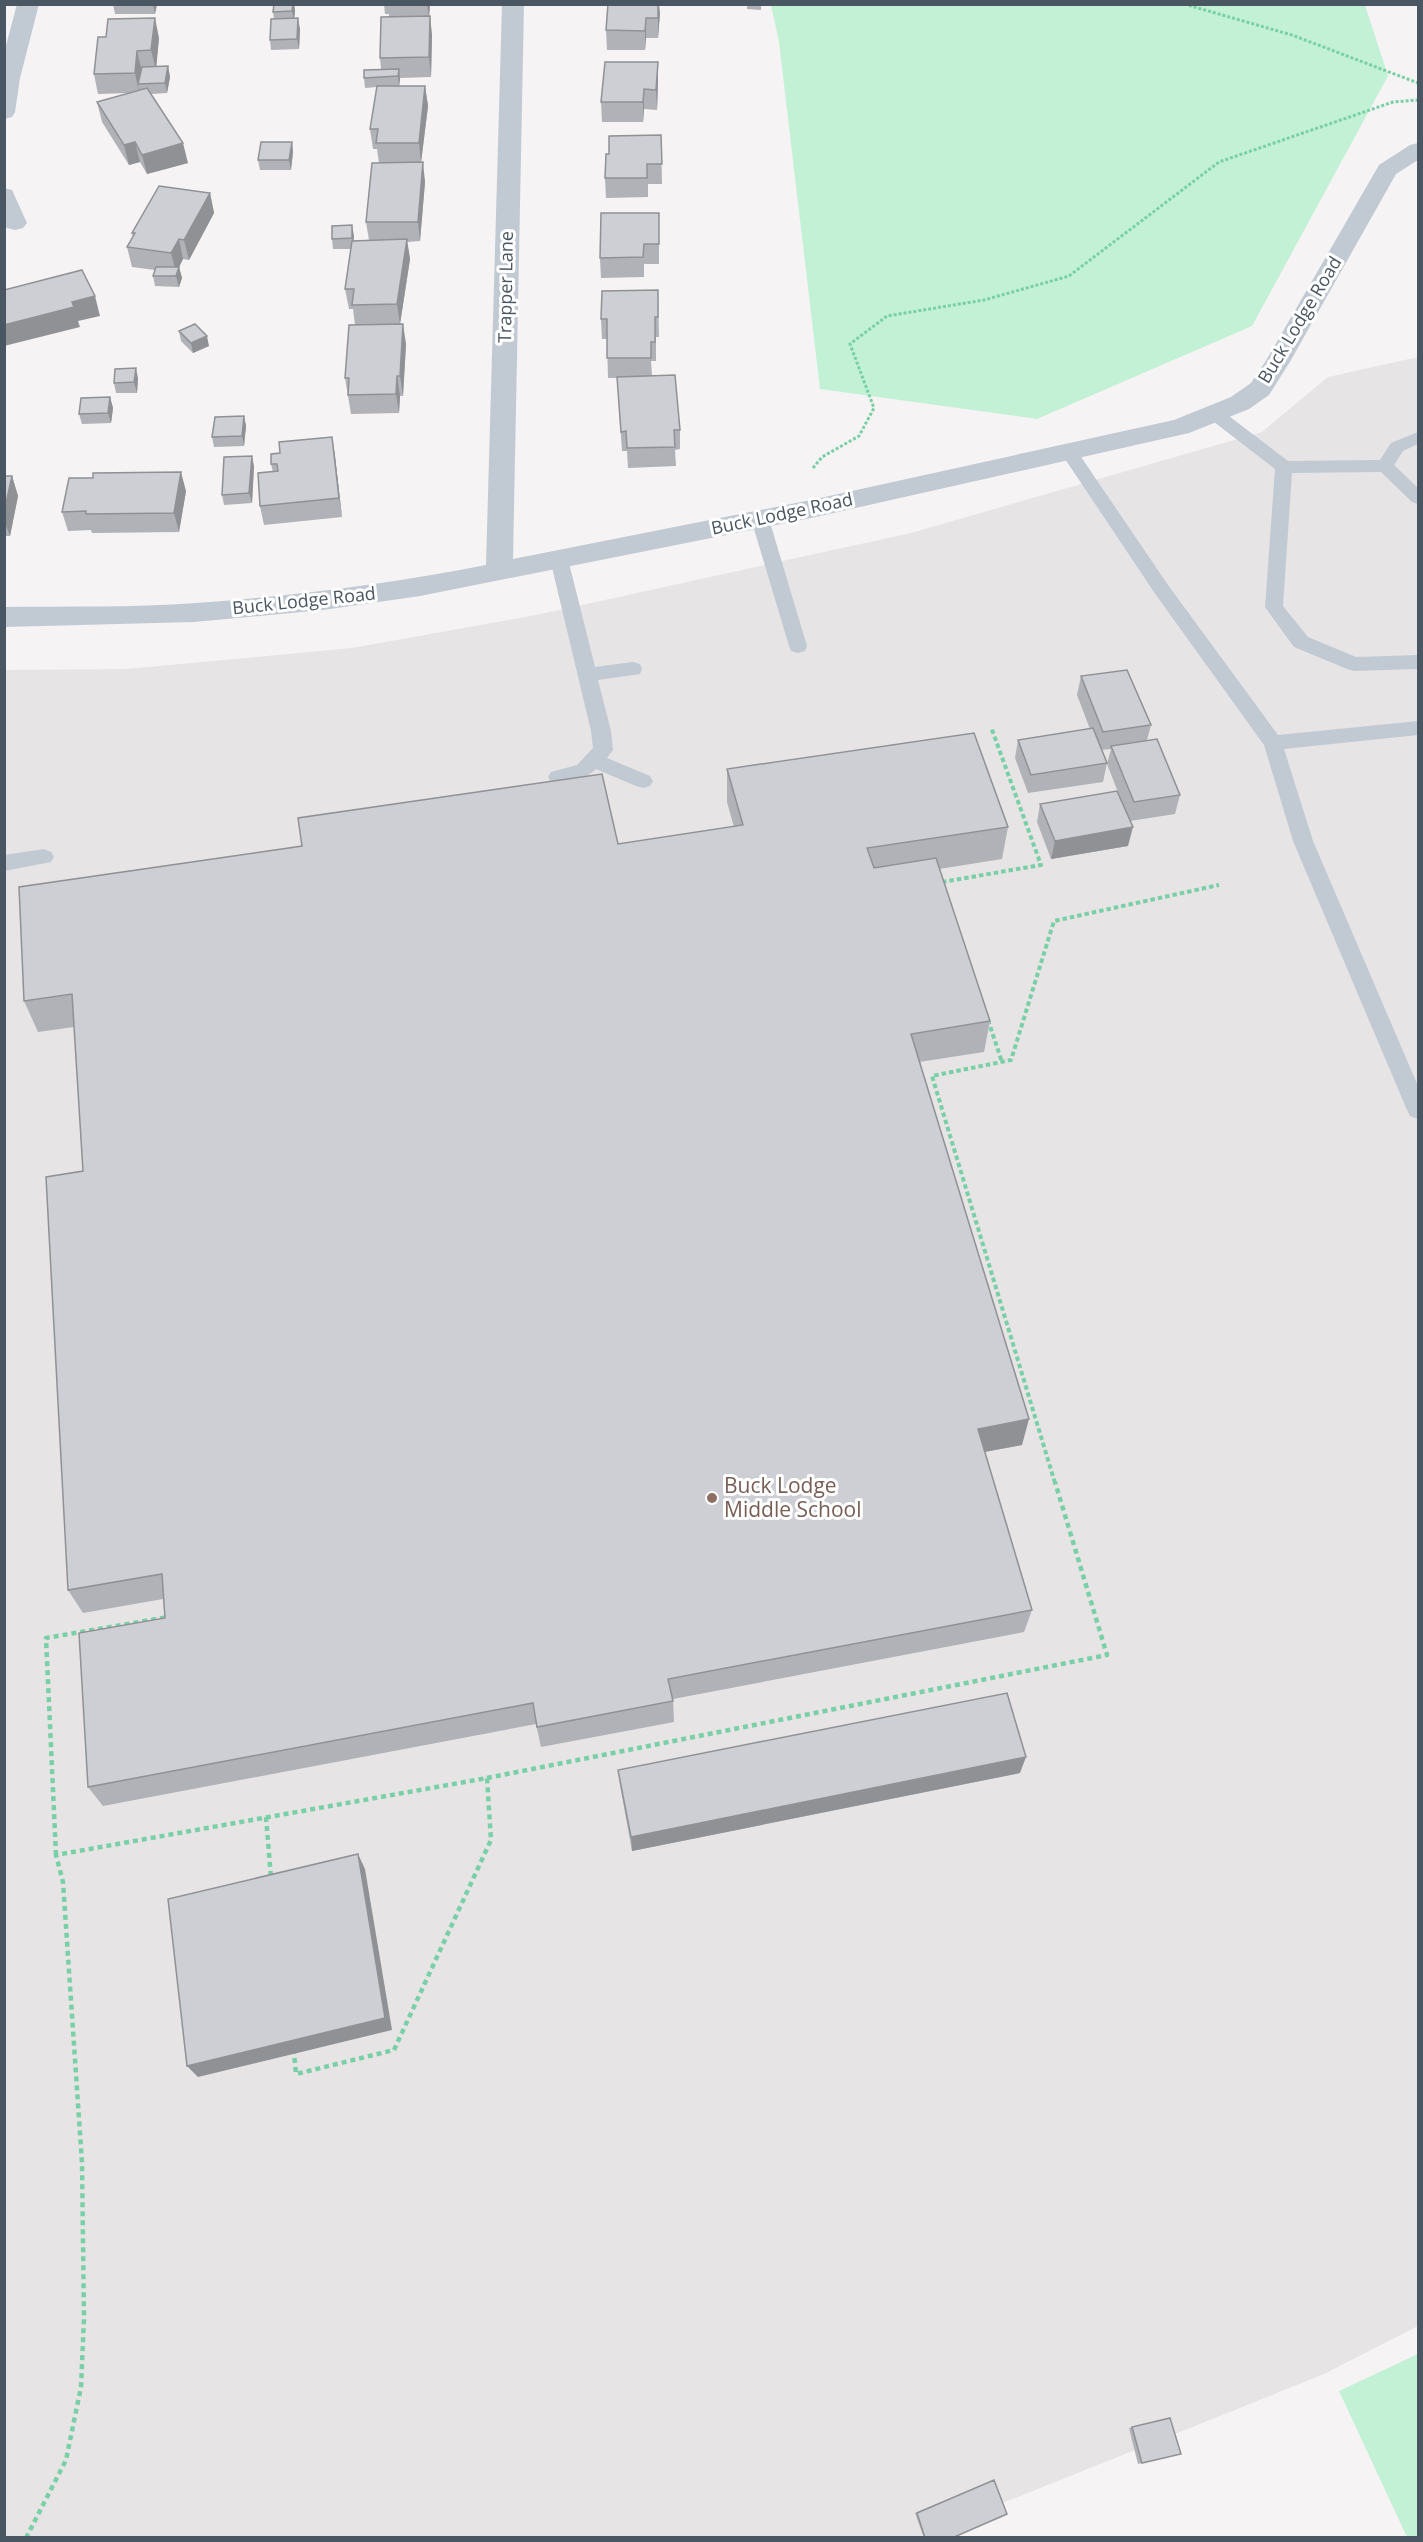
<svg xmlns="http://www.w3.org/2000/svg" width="1423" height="2542" font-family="'Open Sans',sans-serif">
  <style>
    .education { fill: #e6e4e5 }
    .green { fill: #c3f1d5 }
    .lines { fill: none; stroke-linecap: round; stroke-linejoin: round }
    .path-far2 { stroke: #7ad0a6; stroke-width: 3; stroke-dasharray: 3 2; stroke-linecap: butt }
    .path-far1 { stroke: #7ad0a6; stroke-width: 4; stroke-dasharray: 4.5 3; stroke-linecap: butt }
    .path { stroke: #7ad0a6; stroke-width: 4.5; stroke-dasharray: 5 4; stroke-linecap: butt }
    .lane { fill: #c1cad2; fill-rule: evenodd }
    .street { fill: #c1cad2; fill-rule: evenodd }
    .wall { fill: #b0b2b7 }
    .shaded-wall { fill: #909195 }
    .building { fill: #cdcfd5; stroke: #909195; stroke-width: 1.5 }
    .education-dot { fill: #8d6e63; stroke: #fff; stroke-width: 2 }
    .labels { text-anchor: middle; stroke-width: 6; stroke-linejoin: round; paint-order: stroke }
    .far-street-label { font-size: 18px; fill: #4a5661; stroke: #fff }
    .education-label { font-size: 21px; fill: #785e54; stroke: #fff; text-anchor: start }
  </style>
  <rect width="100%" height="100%" fill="#f5f3f3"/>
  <path class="education" d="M1418,357v1969l-94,48 -406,163h-913l-1,-1867 123,-1 225,-21 184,-33 375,-82 351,-101 66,-55z"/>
  <path class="green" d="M771,5h594l23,71 -136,250 -215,93 -217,-30 -41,-347z
    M1418,2354v183h-11l-68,-146z"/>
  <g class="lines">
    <path class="path-far2" d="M1184,4l108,31 126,48
      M813,468l9,-11 37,-21 15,-28 -24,-64 37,-28 97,-16 85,-24 150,-114 174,-60 25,-2"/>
    <path class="path-far1" d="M942,882l99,-17 -50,-138
      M988,1020l14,42
      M1055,1483l-123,-407 79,-16 43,-139 165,-36"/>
    <path class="path" d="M487,1778l620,-123 -52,-173
      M266,1817l5,61
      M56,1855l-10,-217 122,-21
      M26,2538l40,-78 15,-73 3,-69 -2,-155 -19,-281 -7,-27 431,-77 4,62 -97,210 -98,24 -2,-21"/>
    <path class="lane" d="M1215,408l6,2 67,51 92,-1 11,-17 27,-11v12l-15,7 -9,14 24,23v16l-6,-2 -31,-30 -89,1 -9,133 25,31 48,20 62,-2v14l-64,2 -7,-2 -53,-22 -29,-40 10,-138 -66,-51 -3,-4 3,-4z
      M1069,446l6,2 93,137 110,150 140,-14v14l-134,14 29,92 105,245v33l-8,-3 -3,-6 -114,-269 -29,-96 -108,-150 -93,-139 -3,-4 3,-4z
      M760,513l6,2 3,4 38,127 -2,5 -7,2 -7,-2 -2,-5 -38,-127 3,-4z
      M559,553l6,2 3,4 27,108 38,-5 7,2 2,5 -2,5 -42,6 13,51 2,19 -6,8 43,18 3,5 -3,5 -7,2 -7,-2 -40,-17c-9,10 -31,17 -45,13l-3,-5 3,-5 26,-7 16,-17 -2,-17 -41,-172 3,-4z
      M44,849l7,3 3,5 -3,5 -47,9v-16z"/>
    <path class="street" d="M17,4h22l-19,74 -5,34 -3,5 -8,2v-66z
      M502,4h22l-11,555 298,-59 363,-80 57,-23 20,-14 16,-24 112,-194 31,-20 8,-2v17l-22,14 -105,186 -22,35 -20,14 -60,24 -378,85 -391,78 -97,14 -129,12 -190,5v-20c64,-1 129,1 192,-4 98,-7 194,-19 290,-38z
      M4,188l8,2 15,33 -4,5 -8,2 -8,-2 -3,-3z"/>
  </g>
  <path class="wall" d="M113,4h44l-2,10h-40z
    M274,4h20l1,7 -1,8 6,10 -1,20 -28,1 -1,-10 4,-21 -1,-7z
    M384,4h46l-1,12h1l2,20 -1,41 -31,1 -1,8h26l3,20 -7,56 4,20 -5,59 -13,1 3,17 -10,65 -45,1 -2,-16h-4l-4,-20 6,-40h-18l-1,-10 22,-3 -1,5 16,-1 -3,-18 44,-59h-31l-2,-14h-4l-3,-20 7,-42 -12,1 -1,-10 17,-9 -1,-11 9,-41v-3h-4z
    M747,4h14v6l-14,-1z
    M660,13l-2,25h-12l-1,12h-38l-1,-20z
    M159,38l-3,29 12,-1 2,11 -3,16 -16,1 37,69 -41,11 -7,-12 -11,3 -27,-43 -5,-20 33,-9 -32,1 -4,-20z
    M658,82l-1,28 -13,-1 -1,13h-41l-1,-20z
    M661,135l1,49h-14v13l-42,1 -1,-20 4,-24z
    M292,142l1,10 -2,18h-31l-2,-10z
    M210,193l4,20 -25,47 -6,-1 -4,8 3,11 -3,9 -24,-1 -2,-10 2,-6 -23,-3 -5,-20 6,-10 -1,-4z
    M659,232v32h-15v13l-43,1 -1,-20z
    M658,290l1,47h-3v24h-5l1,15 28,54v19l-5,1 1,16 -48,2 -1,-17h-5l-5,-73h-9l-1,-39h-5l-1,-20z
    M179,331l30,15 -16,7 -12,-12z
    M406,344l-3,52h-3l-1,17 -48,1 -6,-36z
    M138,378l-1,15h-21l-2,-10z
    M110,397l3,11 -2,15 -29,1 -3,-10z
    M244,416l2,10 -2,20 -30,1 -2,-10z
    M332,437l3,19 7,61 -78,8 -4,-19 13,-34 -2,-8 9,-11z
    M254,466l-2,37 -28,2 -2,-10z
    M4,476h8l6,20 -8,40h-6z
    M93,478l93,13 -7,41 -87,1 -1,-3 -23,1 -6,-19z
    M1081,676l70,49 -4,15 33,55 -5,19 -45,7 -2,25 -77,13 -14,-37 3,-18 85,6 -18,-46 4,-15 -10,1 6,13 -4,19 -75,11 -13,-35 3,-18 72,-11 -13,-34z
    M727,769l281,58 -6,32 -63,10 51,152 -6,31 -65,10 103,383 -37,7 47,158 -8,22 -351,67 1,23 -133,25 -5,-23 -433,82 -15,-19 77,-169 -2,-19 -80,14 -15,-23 15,-419 -9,-144 -36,5 -14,-31 594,-157 116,-17 -7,-25z
    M618,1770l402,3 -388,78 -12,-66z
    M1132,2427l49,27 -43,10 -9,-36z
    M994,2480l-42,58h-28l-9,-25z"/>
  <path class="shaded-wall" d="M153,4h4l-2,10z
    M293,4h1l1,7 -1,10 -2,-10z
    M427,4h3l-1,14z
    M658,4h1l1,9 -2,25z
    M430,16l2,20 -1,41 -2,-20z
    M155,18l4,20 -3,32 -5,-20z
    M298,18l2,11 -1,20 -2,-10z
    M646,18v20l-1,12v-19z
    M137,51l5,20 -4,13 1,9 -4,-20z
    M658,62v20l-1,28 -1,-20z
    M168,66l2,11 -3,16 -2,-10z
    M399,69l1,10 -1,8 -1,-11z
    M425,86l3,20 -7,57 -2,-20z
    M644,89v20l-1,13v-20z
    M135,142l5,20 -11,3 -5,-20z
    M292,142l1,10 -2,18 -2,-10z
    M183,143l5,20 -41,11 -5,-19z
    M423,162l2,20 -5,59 -2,-19z
    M210,193l4,20 -25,47 -5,-20z
    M352,225l2,11 -1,13 -1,-11z
    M179,239l4,20 -7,14 -5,-20z
    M407,239l3,20 -10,65 -3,-20z
    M179,267l3,11 -3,9 -3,-11z
    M95,296l5,20 -22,5 2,6 -76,19v-21l68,-23z
    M403,324l3,20 -3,52 -3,-20z
    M207,336l2,10 -16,7 -2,-10z
    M136,368l2,10 -1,15 -3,-11z
    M397,376l3,20 -1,17 -3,-19z
    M110,397l3,11 -2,15 -3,-10z
    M244,416l2,10 -2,20 -2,-10z
    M332,437l3,19 7,61 -3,-19z
    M252,456l2,10 -2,37 -3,-10z
    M181,472l5,19 -7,41 -5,-19z
    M12,476l6,20 -8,40 -6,-16v-8z
    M1133,827l-5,19 -77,13 4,-18z
    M1029,1419l-7,26 -49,9 5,-25z
    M1026,1757l-6,16 -388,78 -1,-14z
    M358,1854l7,15 27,161 -194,47 -11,-11z"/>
  <path class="building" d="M274,4h19l-1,7 -19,1z
    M608,4h50v14h-12l-1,13 -39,-1z
    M430,16l-1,41 -49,1 1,-41z
    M155,18l-4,32 -14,1 -2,22 -41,1 4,-37h8l2,-18z
    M298,18l-1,21 -27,1 1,-21z
    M605,62h53l-2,28 -12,-1 -1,13h-42z
    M168,66l-3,17 -27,1 4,-17z
    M399,69l-1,7 -34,2v-8z
    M377,86h48l-6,57h-43l2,-14h-8z
    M147,88l36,55 -41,12 -7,-13 -11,3 -27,-43z
    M661,135l1,29h-15v14h-42l1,-24h3v-18z
    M261,142h31l-3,18h-31z
    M423,162l-5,60h-52l6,-59z
    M159,186l51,7 -26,47 -5,-1 -8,14 -44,-6 8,-14h-3z
    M601,213h58v31h-15l-1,13 -43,1z
    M352,225v13l-20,1v-13z
    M407,239l-10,65 -45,1 2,-16h-9l7,-48z
    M156,267h23l-3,9h-23z
    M82,270l13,26 -23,6 2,5 -70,18v-35z
    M658,290v27h-3v25h-4v16h-44v-39h-6l1,-28z
    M195,324l12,12 -16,7 -12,-12z
    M403,324l-3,52h-3l-1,18 -48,1 1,-17h-4l4,-53z
    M136,368l-2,14 -20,1 1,-14z
    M675,375l5,55h-6l1,17 -48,1 -1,-17 -5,1 -4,-55z
    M110,397l-2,16 -29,1 2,-16z
    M244,416l-2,20 -30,1 3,-20z
    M332,437l7,61 -79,8 -2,-33 20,-2 -1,-7h-6v-10l9,-1 -1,-11z
    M252,456l-3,37 -27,2 2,-38z
    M181,472l-7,41 -88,1v-3l-24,1 7,-34h24v-5z
    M4,476h8l-8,36z
    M1127,670l24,55 -48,7 -22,-56z
    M1093,728l14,35 -76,12 -13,-35z
    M974,733l34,94 -141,21 7,20 62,-10 54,163 -79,13 118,385 -51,10 54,181 -364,69 5,22 -136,26 -4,-24 -445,84 -9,-154 86,-15 -3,-44 -94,16 -22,-413 37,-6 -11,-177 -48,7 -5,-114 283,-41 -4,-28 304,-44 16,70 125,-19 -16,-56z
    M1157,739l23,56 -46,7 -23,-56z
    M1117,791l16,36 -78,14 -15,-37z
    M1007,1693l19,64 -395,80 -13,-67z
    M358,1854l27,164 -198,48 -19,-167z
    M1170,2418l11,36 -39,9 -10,-36z
    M994,2480l13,34 -55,24h-27l-8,-25z"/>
  <circle class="education-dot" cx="712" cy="1498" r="6"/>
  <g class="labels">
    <g class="far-street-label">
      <text transform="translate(506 287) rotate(-89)" y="6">Trapper Lane</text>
      <text transform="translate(1300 320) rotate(-59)" y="6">Buck Lodge Road</text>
      <text transform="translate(782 514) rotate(-12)" y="6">Buck Lodge Road</text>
      <text transform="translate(304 601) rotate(-6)" y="6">Buck Lodge Road</text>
    </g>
    <g class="education-label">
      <text x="724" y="1493">Buck Lodge<tspan x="724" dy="24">Middle School</tspan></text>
    </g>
  </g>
  <rect width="1423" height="2542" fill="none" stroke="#4a5661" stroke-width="12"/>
</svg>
